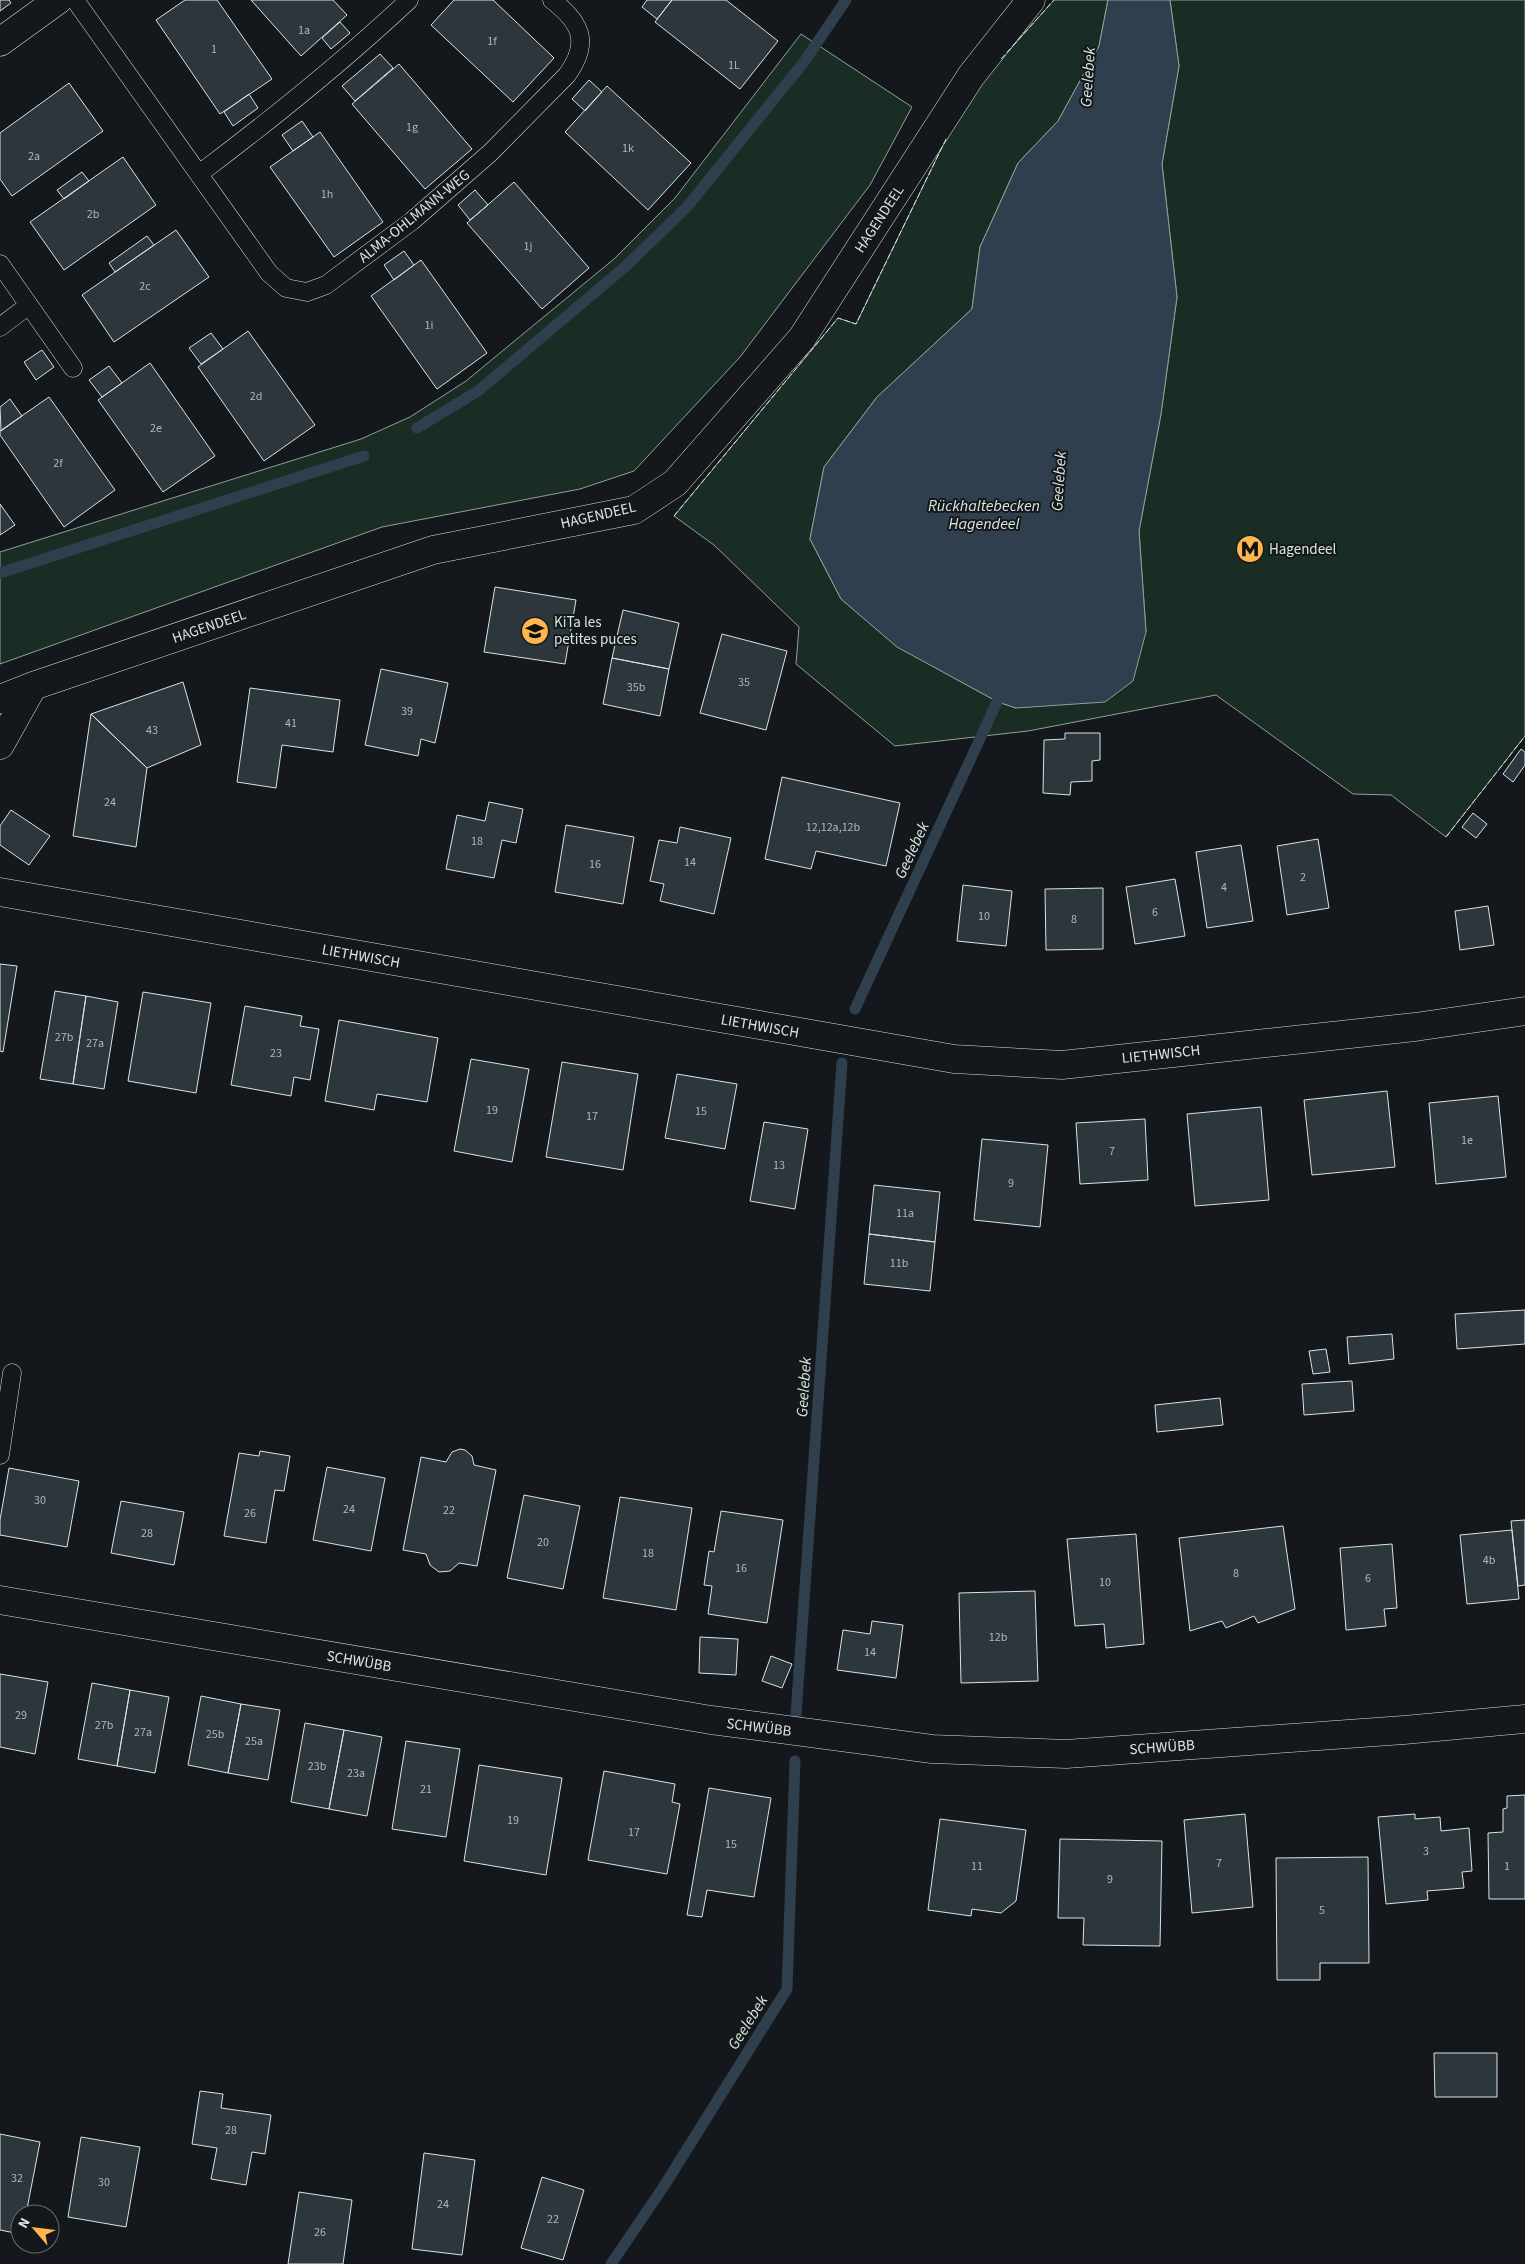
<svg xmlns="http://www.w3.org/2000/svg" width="1525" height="2264" font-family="'Source Sans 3',sans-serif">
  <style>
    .green { fill: #1a2d24; stroke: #939e99 }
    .water { fill: #2f3f4d; stroke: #939e99 }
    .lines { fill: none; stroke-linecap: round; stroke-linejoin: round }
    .stream { stroke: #2f3f4d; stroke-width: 11 }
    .building { fill: #2c363c; stroke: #d8e6dc }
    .service-casing { stroke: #d8e6dc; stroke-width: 19 }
    .minor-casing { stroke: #d8e6dc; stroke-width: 29 }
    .service { stroke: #14181c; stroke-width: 18 }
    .minor { stroke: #14181c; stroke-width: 28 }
    .fence { stroke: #d8e6dc; stroke-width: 1; stroke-dasharray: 6 2.5; stroke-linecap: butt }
    .labels { text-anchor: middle; stroke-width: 4; stroke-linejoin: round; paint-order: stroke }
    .number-label { font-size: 12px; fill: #adbab4 }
    .street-label { font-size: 15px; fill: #d8e6dc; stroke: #14181c }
    .poi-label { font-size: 15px; fill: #d8e6dc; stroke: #14181c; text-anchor: start }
    .water-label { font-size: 16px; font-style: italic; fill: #d8e6dc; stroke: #14181c }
  </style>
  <rect width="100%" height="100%" fill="#14181c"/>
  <path class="green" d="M1054,0h54l-9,46 -41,75 -40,42 -38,84 -8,62 -95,88 -53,70 -14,72 31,60 57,48 100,55 18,6 130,-76 -7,-101 22,-117 16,-117 -15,-133 17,-98 -9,-66h355v736l-79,101 -55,-42 -38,-1 -137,-99 -188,36 -133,15 -99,-82 3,-37 -85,-82 -40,-29 164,-198 18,6 109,-224z
    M801,34l111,73 -42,78 -130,172 -106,114 -54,18 -198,38 -382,137v-112l361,-113 49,-22 56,-36 148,-122 61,-61z"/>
  <path class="water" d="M1108,0h62l9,66 -17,98 15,133 -16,117 -22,117 7,101 -13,49 -28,21 -89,6 -18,-6 -101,-55 -56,-48 -31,-60 14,-72 53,-70 95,-88 8,-62 38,-84 40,-42 41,-75z"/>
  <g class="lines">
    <path class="stream" d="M417,428l61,-37 148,-125 61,-59 117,-145 42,-62
      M0,573l364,-117
      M855,1009l148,-320
      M796,1714l46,-651
      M611,2264l53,-78 123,-197 8,-228"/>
  </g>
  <path class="building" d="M0,0h9l2,3 -11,8z
    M185,0h32l55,79 -52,35 -64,-94z
    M251,0h82l14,15 -46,41z
    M454,0h39l61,58 -41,44 -82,-77z
    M647,0h25l-15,19 -15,-12z
    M672,0h54l52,41 -38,48 -85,-67z
    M340,22l10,11 -19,16 -9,-11z
    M380,54l13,14 -38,33 -13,-15z
    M399,64l73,85 -47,40 -73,-85z
    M589,80l13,12 -17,19 -13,-12z
    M69,83l34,48 -91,65 -12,-17v-46z
    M607,86l84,77 -43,47 -83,-78z
    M249,94l9,14 -25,18 -9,-14z
    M302,121l11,16 -20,14 -11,-16z
    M320,132l63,90 -49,35 -64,-90z
    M123,157l33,48 -92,65 -34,-48z
    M82,172l7,9 -25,18 -7,-9z
    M514,182l75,86 -47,41 -75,-86z
    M475,190l13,15 -18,15 -12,-15z
    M176,230l33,47 -95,65 -32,-47z
    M147,236l7,9 -39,27 -6,-9z
    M404,251l10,14 -20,15 -10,-15z
    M421,260l66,93 -50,36 -66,-93z
    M248,331l67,94 -51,36 -66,-94z
    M211,333l12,16 -22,15 -12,-16z
    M42,350l12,17 -18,13 -12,-18z
    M150,363l65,93 -52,36 -65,-92z
    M109,366l13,17 -20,14 -13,-17z
    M49,397l66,93 -51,37 -64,-92v-4z
    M10,399l12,17 -21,15 -1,-24z
    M0,504l15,21 -15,10z
    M495,587l81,13 -11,64 -81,-12z
    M623,610l56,13 -10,46 -57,-11z
    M722,634l65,17 -21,79 -66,-17z
    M612,658l57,11 -9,47 -57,-12z
    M381,669l67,14 -13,60 -14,-4 -3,17 -53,-11z
    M183,682l18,63 -54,23 -56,-54z
    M250,688l90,12 -7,52 -51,-7 -6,43 -39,-6z
    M91,714l56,54 -11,79 -63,-11z
    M1065,733h35v27l-8,1v20l-21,1 -1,13 -27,-2 1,-53 21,-1z
    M1521,749l4,3v13l-12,17 -10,-8z
    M782,777l118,26 -14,63 -70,-15 -5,18 -46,-10z
    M489,802l34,7 -7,34 -14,-3 -8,38 -48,-9 11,-54 28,6z
    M11,810l39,26 -21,29 -29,-20v-19z
    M1473,813l14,11 -11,14 -14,-11z
    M566,825l68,12 -11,67 -68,-12z
    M680,827l51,11 -17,76 -54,-13 4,-17 -14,-3 9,-41 18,3z
    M1318,839l11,69 -42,7 -10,-69z
    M1241,845l12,76 -46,7 -11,-76z
    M1175,879l10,57 -50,8 -9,-57z
    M963,885l49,6 -6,55 -49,-5z
    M1103,888v61l-57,1 -1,-61z
    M1488,906l6,39 -34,5 -5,-39z
    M0,964l17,2 -14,86 -3,-1z
    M55,991l31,5 -13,88 -33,-5z
    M143,992l68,11 -15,90 -68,-12z
    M86,996l32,6 -14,87 -31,-5z
    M245,1006l57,10 -2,10 19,3 -9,51 -16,-3 -3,19 -60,-11z
    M339,1020l99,18 -11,64 -50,-8 -3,16 -49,-9z
    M471,1059l58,10 -17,93 -58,-11z
    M562,1062l76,12 -15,96 -77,-13z
    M677,1074l60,10 -12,65 -60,-11z
    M1387,1091l8,76 -83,8 -8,-75z
    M1498,1096l8,81 -70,7 -7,-81z
    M1261,1107l8,93 -74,6 -8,-92z
    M1145,1119l3,61 -68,4 -4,-61z
    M764,1122l44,7 -13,80 -45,-8z
    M982,1139l66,6 -8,82 -66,-7z
    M874,1185l66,7 -5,50 -66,-8z
    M869,1234l66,8 -5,49 -66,-7z
    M1525,1310v34l-68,5 -2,-35z
    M1392,1334l2,25 -45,5 -2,-27z
    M1326,1349l4,23 -17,2 -4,-23z
    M1352,1381l2,30 -50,4 -2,-31z
    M1220,1398l3,27 -66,7 -2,-27z
    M460,1449l5,1 7,6 2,9 22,5 -19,96 -18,-3 -9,8 -11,1 -9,-7 -4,-11 -23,-4 18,-93 25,5 6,-10z
    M260,1451l30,5 -6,35 -9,-1 -9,53 -42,-7 15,-83 20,3z
    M327,1467l58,11 -14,73 -58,-11z
    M9,1468l70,13 -12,66 -67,-12v-15z
    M524,1495l56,11 -17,83 -56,-11z
    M620,1497l72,11 -16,102 -73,-12z
    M121,1501l63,11 -10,53 -63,-12z
    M721,1511l62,9 -16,103 -59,-9 4,-28 -8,-1 5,-34 5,1z
    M1525,1520v65l-7,1 -7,-65z
    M1283,1526l12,83 -37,14 -4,-7 -28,12 -4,-7 -32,10 -11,-93z
    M1512,1530l7,69 -52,5 -7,-69z
    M1136,1534l8,110 -38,4 -2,-24 -29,2 -8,-87z
    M1392,1544l5,64 -13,1 2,17 -40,4 -6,-82z
    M1035,1591l3,90 -77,2 -2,-90z
    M872,1621l31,4 -7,53 -59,-8 6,-40 27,4z
    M700,1637l38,2 -2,36 -37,-2z
    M771,1656l21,8 -10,24 -20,-7z
    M0,1674l48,8 -13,72 -35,-7z
    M92,1683l38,7 -13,76 -39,-7z
    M130,1690l39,7 -14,76 -38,-7z
    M201,1696l40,8 -13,69 -40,-8z
    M241,1704l39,6 -12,70 -40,-7z
    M305,1723l39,7 -15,79 -38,-7z
    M344,1730l38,7 -15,79 -38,-7z
    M406,1741l54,8 -14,88 -54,-8z
    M479,1765l83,13 -16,97 -82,-14z
    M604,1771l71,13 -3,18 8,2 -13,70 -79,-14z
    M709,1788l62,10 -17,99 -47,-7 -5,27 -15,-2z
    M1525,1795v104h-36l-1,-66 15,-1v-23l4,-1v-12z
    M1245,1814l8,93 -61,6 -8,-93z
    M1415,1814v5l25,-2 1,14 28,-3 3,43 -10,1 2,16 -37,3 1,9 -42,4 -8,-87z
    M940,1819l86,11 -10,71 -15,12 -29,-4 -1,7 -43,-6z
    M1060,1839l102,2 -2,105 -77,-1 1,-27h-26z
    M1368,1857l1,106h-49v17h-43l-1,-122z
    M1434,2053h63v44h-62z
    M200,2091l23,3 -2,14 50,7 -6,39 -13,-2 -6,33 -35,-6 6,-31 -25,-4z
    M0,2134l40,8 -14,72h-6v20l-20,-4z
    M81,2137l59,10 -14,80 -58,-10z
    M424,2153l51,7 -13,95 -50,-6z
    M542,2177l42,13 -21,70 -42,-12z
    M299,2192l53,8 -9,64h-55z"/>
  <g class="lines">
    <g class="service-casing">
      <path id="service" d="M75,0l194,273 17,15 21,4 19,-7 86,-64 78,-68 77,-78c23,-32 15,-52 -15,-75
        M199,174c73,-55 143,-111 210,-174
        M0,264l73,104
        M0,327l29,-22
        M0,1455l12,-82"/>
    </g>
    <g class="minor-casing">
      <path id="minor" d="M0,42l58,-42
        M0,699l33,-13 400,-136 201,-40 41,-27 127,-145 169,-262 60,-76
        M0,745l33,-59
        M0,892l954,167 108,6 353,-38 110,-16
        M0,1600l711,120 221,29 134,5 338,-24 121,-11"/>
    </g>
    <use href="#service" class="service"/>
    <use href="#minor" class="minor"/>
    <path class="fence" d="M1001,59l53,-59
      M674,516l164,-198 18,6 91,-187
      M1446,837l79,-101"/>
  </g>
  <defs>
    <g id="metro-disc" transform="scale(1.4375)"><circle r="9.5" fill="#ffb74d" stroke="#14181c"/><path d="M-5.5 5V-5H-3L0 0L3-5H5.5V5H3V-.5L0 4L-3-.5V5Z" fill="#111"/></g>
    <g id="school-disc" transform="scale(1.4375)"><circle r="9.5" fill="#ffb74d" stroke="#14181c"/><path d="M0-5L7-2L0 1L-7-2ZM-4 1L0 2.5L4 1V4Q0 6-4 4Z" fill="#111"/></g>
  </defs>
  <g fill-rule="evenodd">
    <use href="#metro-disc" x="1250" y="549"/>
    <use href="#school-disc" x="535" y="631"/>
  </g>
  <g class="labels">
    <g class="number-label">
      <text x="304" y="34">1a</text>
      <text x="492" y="45">1f</text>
      <text x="214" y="53">1</text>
      <text x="734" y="69">1L</text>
      <text x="412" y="131">1g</text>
      <text x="628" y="152">1k</text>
      <text x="34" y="160">2a</text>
      <text x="327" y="198">1h</text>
      <text x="93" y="218">2b</text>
      <text x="528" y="250">1j</text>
      <text x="145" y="290">2c</text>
      <text x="429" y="329">1i</text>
      <text x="256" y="400">2d</text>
      <text x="156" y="432">2e</text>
      <text x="58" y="467">2f</text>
      <text x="744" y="686">35</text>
      <text x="636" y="691">35b</text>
      <text x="407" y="715">39</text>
      <text x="291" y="727">41</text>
      <text x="152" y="734">43</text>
      <text x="110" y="806">24</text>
      <text x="833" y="831">12,12a,12b</text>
      <text x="477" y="845">18</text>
      <text x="690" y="866">14</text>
      <text x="595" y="868">16</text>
      <text x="1303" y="881">2</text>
      <text x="1224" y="891">4</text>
      <text x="1155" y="916">6</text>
      <text x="984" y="920">10</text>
      <text x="1074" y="923">8</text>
      <text x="64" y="1041">27b</text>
      <text x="95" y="1047">27a</text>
      <text x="276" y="1057">23</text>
      <text x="492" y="1114">19</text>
      <text x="701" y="1115">15</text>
      <text x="592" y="1120">17</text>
      <text x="1467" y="1144">1e</text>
      <text x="1112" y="1155">7</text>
      <text x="779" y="1169">13</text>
      <text x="1011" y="1187">9</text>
      <text x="905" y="1217">11a</text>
      <text x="899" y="1267">11b</text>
      <text x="40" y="1504">30</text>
      <text x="349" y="1513">24</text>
      <text x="449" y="1514">22</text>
      <text x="250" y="1517">26</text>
      <text x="147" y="1537">28</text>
      <text x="543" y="1546">20</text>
      <text x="648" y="1557">18</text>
      <text x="1489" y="1564">4b</text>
      <text x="741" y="1572">16</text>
      <text x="1236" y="1577">8</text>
      <text x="1368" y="1582">6</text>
      <text x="1105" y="1586">10</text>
      <text x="998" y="1641">12b</text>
      <text x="870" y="1656">14</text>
      <text x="21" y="1719">29</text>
      <text x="104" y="1729">27b</text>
      <text x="143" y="1736">27a</text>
      <text x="215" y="1738">25b</text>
      <text x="254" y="1745">25a</text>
      <text x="317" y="1770">23b</text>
      <text x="356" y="1777">23a</text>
      <text x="426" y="1793">21</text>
      <text x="513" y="1824">19</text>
      <text x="634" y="1836">17</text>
      <text x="731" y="1848">15</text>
      <text x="1426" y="1855">3</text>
      <text x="1219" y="1867">7</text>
      <text x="977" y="1870">11</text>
      <text x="1507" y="1870">1</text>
      <text x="1110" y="1883">9</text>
      <text x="1322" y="1914">5</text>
      <text x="231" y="2134">28</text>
      <text x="17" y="2182">32</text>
      <text x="104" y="2186">30</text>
      <text x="443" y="2208">24</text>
      <text x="553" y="2223">22</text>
      <text x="320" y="2236">26</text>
    </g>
    <g class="street-label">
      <text transform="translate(414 216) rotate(-39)" y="5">ALMA-OHLMANN-WEG</text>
      <text transform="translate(879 219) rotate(-57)" y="5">HAGENDEEL</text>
      <text transform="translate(598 515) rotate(-13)" y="5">HAGENDEEL</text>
      <text transform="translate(209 626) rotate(-19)" y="5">HAGENDEEL</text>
      <text transform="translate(361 956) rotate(10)" y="5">LIETHWISCH</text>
      <text transform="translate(760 1026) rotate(10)" y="5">LIETHWISCH</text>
      <text transform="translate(1161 1054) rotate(-6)" y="5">LIETHWISCH</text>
      <text transform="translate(359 1661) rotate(10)" y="5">SCHWÜBB</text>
      <text transform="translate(759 1727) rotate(7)" y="5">SCHWÜBB</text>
      <text transform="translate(1162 1747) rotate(-4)" y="5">SCHWÜBB</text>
    </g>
    <g class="poi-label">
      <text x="1269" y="554">Hagendeel</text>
      <text x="554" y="627">KiTa les<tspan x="554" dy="17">petites puces</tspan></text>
    </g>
    <g class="water-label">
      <text transform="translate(1087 77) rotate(-86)" y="6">Geelebek</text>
      <text transform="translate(1058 481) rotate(-86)" y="6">Geelebek</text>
      <text x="984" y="511">Rückhaltebecken<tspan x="984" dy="18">Hagendeel</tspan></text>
      <text transform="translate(911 850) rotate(-65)" y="6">Geelebek</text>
      <text transform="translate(803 1387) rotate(-86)" y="6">Geelebek</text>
      <text transform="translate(747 2022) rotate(-58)" y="6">Geelebek</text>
    </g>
  </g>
  <g transform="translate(35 2229) rotate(298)"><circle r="24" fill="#14181c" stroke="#626a69"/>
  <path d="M0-4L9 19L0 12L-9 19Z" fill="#ffb74d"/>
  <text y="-8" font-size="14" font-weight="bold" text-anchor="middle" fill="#d8e6dc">N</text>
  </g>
</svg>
